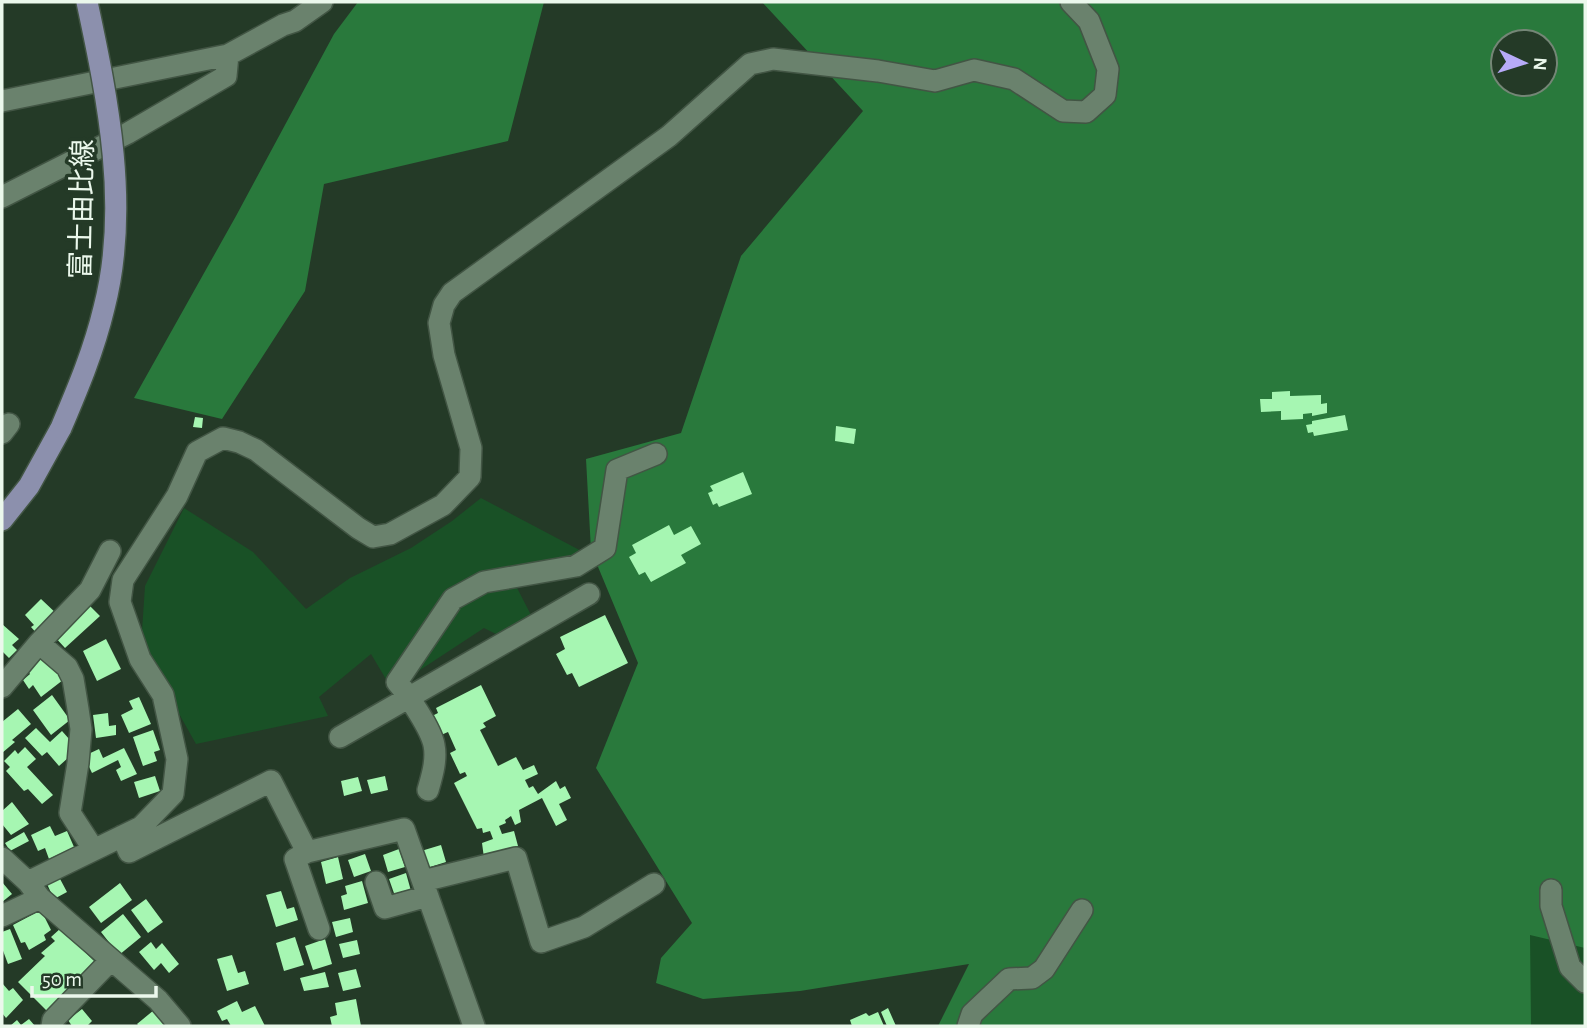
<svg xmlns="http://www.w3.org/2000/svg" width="1587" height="1028" font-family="'Alegreya Sans','Noto Sans JP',sans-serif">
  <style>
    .green { fill: #195126 }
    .forest { fill: #29793c; fill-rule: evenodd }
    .building { fill: #a6f6b2 }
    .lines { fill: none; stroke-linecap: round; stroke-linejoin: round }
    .minor-casing { stroke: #425544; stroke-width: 24 }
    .major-casing { stroke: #425544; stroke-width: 24 }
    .minor { stroke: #6a826d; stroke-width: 21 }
    .major { stroke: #8c90ad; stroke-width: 21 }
    .major-bridge-casing { stroke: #425544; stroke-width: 24; stroke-linecap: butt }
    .major-bridge { stroke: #8c90ad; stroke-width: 21 }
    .labels { text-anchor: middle; stroke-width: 7; stroke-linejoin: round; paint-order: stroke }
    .street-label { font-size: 28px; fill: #ebf8ec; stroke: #243a27 }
  </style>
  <rect width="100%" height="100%" fill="#243a27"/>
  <path class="green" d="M481,498l106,56 -74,26 18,35 -29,22 -18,-9 -67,44 -27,14 -19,-32 -52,43 9,19 -132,28 -55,-98 4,-60 39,-78 69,44 53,57 44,-31 61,-30 41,-27z
    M1585,634v392h-59l-15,-47z"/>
  <path class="forest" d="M358,2h186l-36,139 -184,43 -19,107 -83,128 -88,-21 102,-182 98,-182z
    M762,2h823v946l-55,-13 1,91h-593l31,-62 -169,27 -97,8 -47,-16 5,-25 31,-35 -96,-155 42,-105 -47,-113 -5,-91 95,-26 60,-177 122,-145zM1503,42h42v42h-42z"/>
  <path class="building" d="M1290,391v5l31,-1v9l6,-1v10l-15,3v-3l-9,1v5l-22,1v-9l-20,1 -1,-13h12v-7z
    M1345,415l3,15 -34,6 -1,-4 -5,1 -2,-8 6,-1v-3z
    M195,417l8,1 -1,10 -9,-1z
    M836,426l20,3 -2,15 -19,-3z
    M743,472l9,22 -33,13 -2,-4 -4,2 -5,-12 5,-2 -3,-5z
    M669,525l5,10 17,-9 10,18 -20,11 5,8 -35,19 -6,-10 -6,3 -10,-18 7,-4 -4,-8z
    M41,599l18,17 -20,20 -8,-9 3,-2 -9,-10z
    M88,604l12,12 -35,32 -11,-12z
    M605,615l23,48 -49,24 -7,-14 -5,2 -11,-21 9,-5 -5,-12z
    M2,624l17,15 -7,6 5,5 -8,8 -7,-7z
    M106,639l15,30 -24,12 -14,-30z
    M45,653l18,27 -22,17 -8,-12 -4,4 -6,-9 7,-6 -4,-6z
    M481,685l15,31 -13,7 3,4 -6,3 18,36 18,-9 7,13 11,-5 4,9 -13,6 4,8 4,-2 5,8 18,-13 4,8 5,-3 6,12 -12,6 8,16 -11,6 -14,-28 -23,12 2,12 -6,3 -4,-9 -6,4 1,3 -7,3 3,8 12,-3 4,15 -34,12 -2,-15 11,-4 -3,-8 -7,2 -1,-5 -5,1 -23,-46 13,-7 -2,-4 -5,2 -10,-21 6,-3 -8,-18 -7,3 -9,-19 6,-3 -2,-5z
    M52,695l18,25 -19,15 -18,-25z
    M139,697l12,27 -22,9 -8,-18 12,-6 -4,-8z
    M18,709l13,15 -19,16 3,2 -13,11v-31z
    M108,713l1,13 7,-1v10l-20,3 -3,-23z
    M36,728l14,14 12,-11 16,18 -19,17 -12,-14 -5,4 -17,-18z
    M153,730l7,20 -6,2 3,9 -14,5 -10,-29z
    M25,747l11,12 -9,8 26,28 -11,9 -14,-15 -4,2 -18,-20 4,-4 -6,-6 11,-11 3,4z
    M124,748l13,26 -16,7 -5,-11 5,-3 -3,-7 -26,13 -8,-17 15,-7 4,9z
    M155,776l5,15 -21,7 -5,-16z
    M385,776l3,14 -17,4 -4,-14z
    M358,777l4,14 -18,5 -3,-15z
    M12,802l17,22 -18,11 -9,-11v-13z
    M50,826l5,10 12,-5 7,16 -25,12 -4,-11 -7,3 -7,-16z
    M24,832l5,9 -19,10 -5,-8z
    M441,845l5,17 -19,6 -6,-17z
    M399,849l6,18 -17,5 -5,-17z
    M365,854l6,17 -17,6 -6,-17z
    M338,857l5,22 -17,5 -5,-22z
    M406,873l5,18 -16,5 -6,-17z
    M59,877l8,15 -13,7 -7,-15z
    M362,881l6,22 -24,7 -3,-14 6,-2 -2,-8z
    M2,882l10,12 -10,8z
    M120,883l12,17 -31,23 -12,-16z
    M281,891l6,18 7,-2 4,13 -22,7 -10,-32z
    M146,899l17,23 -15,11 -17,-23z
    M41,910l10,20 -7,5 2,5 -17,10 -4,-8 -4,1 -8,-18z
    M123,914l18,23 -22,18 -18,-23z
    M350,918l3,14 -17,5 -4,-15z
    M61,928l37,37 -50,47 -30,-30 27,-26 -4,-3 14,-12 -4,-4z
    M10,929l12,30 -14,5 -6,-16v-16z
    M295,937l9,28 -20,6 -8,-28z
    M325,939l7,25 -19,6 -8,-24z
    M357,940l3,14 -17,4 -4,-14z
    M151,942l5,7 6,-6 17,21 -10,9 -8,-10 -7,7 -15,-18z
    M232,955l6,18 7,-2 4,13 -22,7 -10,-32z
    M356,969l5,18 -18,4 -5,-18z
    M325,972l4,15 -25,4 -4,-13z
    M2,983l7,8 4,-3 10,12 -17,18 -4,-5z
    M356,999l5,27h-29l-2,-9 7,-2 -2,-12z
    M237,1001l5,11 13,-6 10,20h-34l-4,-7 -5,2 -5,-10z
    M888,1008l8,18h-9l-6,-14z
    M82,1009l10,12 -5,5h-15l-4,-6z
    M154,1010l14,16h-29l-2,-2z
    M878,1012l6,14h-32l-2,-6 16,-7 3,3z
    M29,1019l6,7h-25l7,-6 4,5z"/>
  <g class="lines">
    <g class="minor-casing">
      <path id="minor" d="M2,101l226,-46 55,-30 12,-4 27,-19
        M2,197l126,-64 98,-57 2,-21
        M2,433l7,-9
        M39,643l28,24 6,12 5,30 3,20 -3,34 -8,50 24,37
        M2,687l37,-44 51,-53 20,-39
        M340,737l249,-143
        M428,790c4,-14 9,-30 6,-45 -3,-16 -26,-50 -37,-63l56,-83 31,-17 92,-16 29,-18 12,-78 39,-16
        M122,836l7,16 142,-71 36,71 97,-23 70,197
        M307,852l-12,7 24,70
        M2,858l26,24 12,16 118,102 22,26
        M423,881l93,-23 25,84 43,-15 70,-43
        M28,882l113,-55 32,-33 4,-35 -14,-64 -23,-36 -20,-57 3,-22 54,-84 20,-44 26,-14 16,4 17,8 102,78 15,9 17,-3 53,-29 27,-28 1,-29 -27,-93 -5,-32 5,-18 8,-12 217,-157 81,-72 23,-5 105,12 57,10 39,-11 40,9 49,32 23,1 19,-17 3,-26 -19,-48 -18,-19
        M376,882l9,26 43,-12
        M1551,890v16l19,61 15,15
        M2,916l38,-18
        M52,1026l1,-6 58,-60
        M968,1026l4,-12 37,-35 23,-1 12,-9 38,-59"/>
    </g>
    <g class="major-casing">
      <path id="major" d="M2,520l27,-34 32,-58"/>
    </g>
    <use href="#minor" class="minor"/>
    <use href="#major" class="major"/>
    <g class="major-bridge-casing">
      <path id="major-bridge" d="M61,428c17,-40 33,-78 43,-120 26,-100 4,-208 -17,-306"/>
    </g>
    <use href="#major-bridge" class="major-bridge"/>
  </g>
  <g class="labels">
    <g class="street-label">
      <text transform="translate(81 209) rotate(-89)" y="10">富士由比線</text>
    </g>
  </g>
  <rect width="1587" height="1028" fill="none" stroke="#ebf8ec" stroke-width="7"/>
  <g transform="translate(1524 63) rotate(94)"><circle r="33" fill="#243a27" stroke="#748676" stroke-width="2"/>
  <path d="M0-5L12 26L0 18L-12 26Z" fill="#b7abf8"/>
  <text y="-10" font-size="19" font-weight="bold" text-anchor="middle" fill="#ebf8ec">N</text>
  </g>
  <path d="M32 986v10h124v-10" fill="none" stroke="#ebf8ec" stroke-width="3.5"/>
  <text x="42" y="986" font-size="21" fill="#ebf8ec" stroke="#243a27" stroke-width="5" paint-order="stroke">50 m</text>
</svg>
